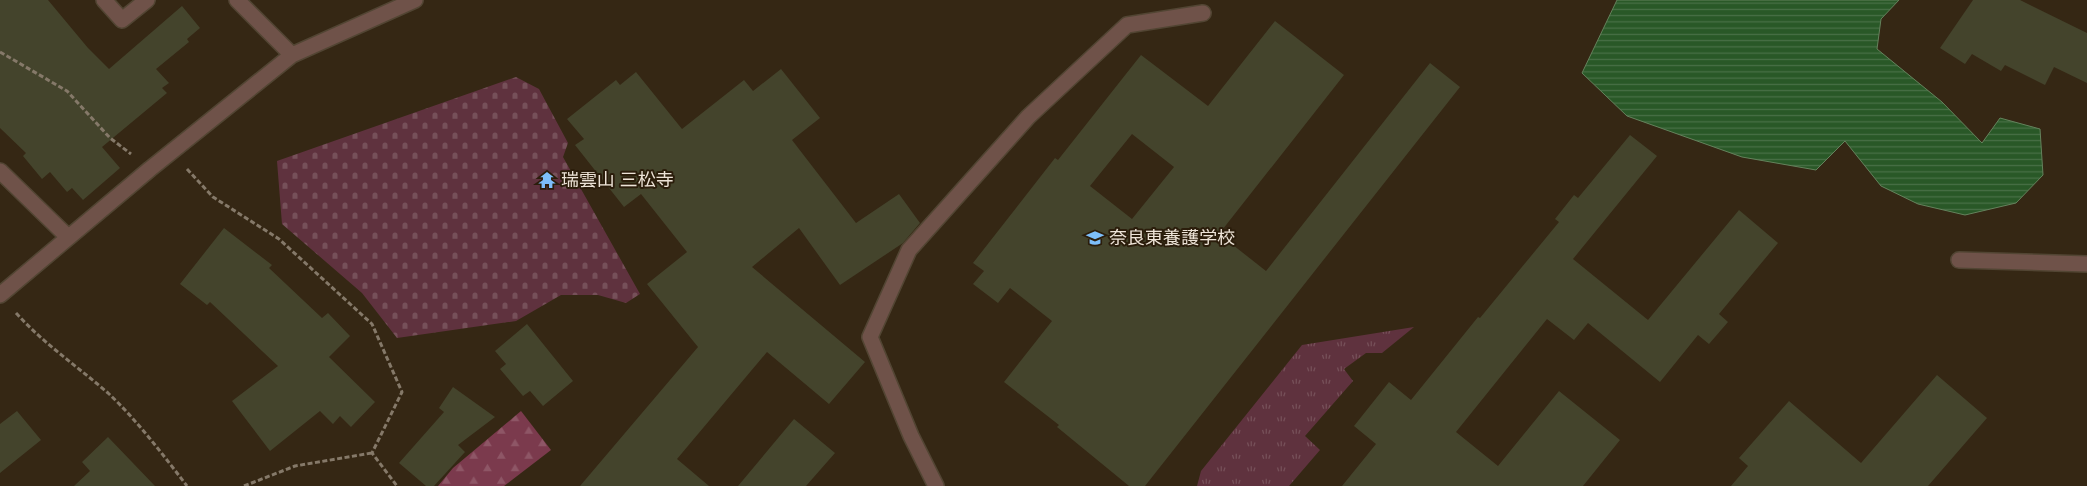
<svg xmlns="http://www.w3.org/2000/svg" width="2087" height="486" font-family="Poppins,'Noto Sans JP',sans-serif">
  <style>
    .grass { fill: url(#grass-tufts) }
    .forest { fill: url(#forest-firs) }
    .cemetery { fill: url(#cemetery-stones) }
    .water { fill: url(#water-rules); stroke: #64825c }
    .building { fill: #44442c; fill-rule: evenodd }
    .lines { fill: none; stroke-linecap: round; stroke-linejoin: round }
    .minor-casing { stroke: #524533; stroke-width: 18 }
    .path { stroke: #857969; stroke-width: 3; stroke-dasharray: 5 2.5; stroke-linecap: butt }
    .minor { stroke: #6f5249; stroke-width: 15 }
    .labels { text-anchor: middle; stroke-width: 4; stroke-linejoin: round; paint-order: stroke }
    .poi-label { font-size: 18px; fill: #ede3d7; stroke: #2b1d0b; text-anchor: start }
  </style>
  <defs>
    <pattern id="grass-tufts" width="24" height="20" patternUnits="userSpaceOnUse" patternTransform="scale(1.25)"><rect width="24" height="20" fill="#5f323e"/><path d="M3 7l-1-3M5 7V3M7 7l1-3M15 17l-1-3M17 17v-4M19 17l1-3" fill="none" stroke="#765059"/></pattern>
    <pattern id="forest-firs" width="22" height="20" patternUnits="userSpaceOnUse" patternTransform="scale(1.25)"><rect width="22" height="20" fill="#7b3a4d"/><path d="M5 1l3.5 6h-7zM16 11l3.5 6h-7z" fill="#8e5666"/></pattern>
    <pattern id="cemetery-stones" width="16" height="16" patternUnits="userSpaceOnUse" patternTransform="scale(1.25)"><rect width="16" height="16" fill="#5f323e"/><path d="M2 7V4a2 2 0 0 1 4 0v3zM10 15v-3a2 2 0 0 1 4 0v3z" fill="#765059"/></pattern>
    <pattern id="water-rules" width="6" height="5" patternUnits="userSpaceOnUse" patternTransform="scale(1.25)"><rect width="6" height="5" fill="#295827"/><path d="M0 2.5h6" fill="none" stroke="#487046"/></pattern>
  </defs>
  <rect width="100%" height="100%" fill="#352714"/>
  <path class="grass" d="M1414,327l-32,26h-16l-22,16 9,12 -48,55 15,14 -31,36h-92l4,-15 101,-126z"/>
  <path class="forest" d="M521,411l30,39 -47,36h-66l15,-18z"/>
  <path class="cemetery" d="M516,77l23,12 29,54 -5,14 77,137 -14,9 -28,-8h-37l-45,26 -119,17 -35,-45 -80,-69 -5,-63z"/>
  <path class="water" d="M1617,0h282l-18,19 -4,30 65,53 40,41 18,-25 40,11 3,46 -27,28 -51,12 -47,-11 -37,-18 -36,-45 -29,29 -74,-13 -115,-41 -45,-43z"/>
  <path class="building" d="M0,0h48l40,48 21,21 73,-63 18,22 -13,11 2,3 -33,27 13,14 -7,5 5,5 -65,54 18,21 -37,32 -11,-12 -5,4 -17,-20 -8,7 -19,-23 3,-3 -26,-25z
    M1973,0h47l67,33v50l-33,-16 -9,18 -40,-20 -4,6 -29,-17 -7,10 -25,-16z
    M1275,21l69,54 -125,159 47,37 164,-208 30,24 -315,399h-16l-72,-59 2,-2 -55,-43 48,-61 -42,-33 -12,15 -25,-19 11,-13 -11,-8 82,-105 3,2 83,-105 67,51zM1132,134l42,33 -42,52 -42,-33z
    M781,69l39,49 -28,22 64,83 43,-29 21,29 -17,20 -63,42 -41,-57 -47,39 113,95 -36,42 -62,-52 -90,107 32,27h-129l118,-139 -51,-63 40,-32 -46,-58 -17,13 -49,-62 9,-6 -17,-20 49,-39 4,5 16,-13 46,57 62,-49 9,11z
    M1630,135l27,21 -84,103 75,61 91,-110 39,33 -59,71 9,8 -19,22 -11,-9 -38,47 -72,-59 -14,17 -27,-21 -91,113 42,34 61,-75 61,49 -37,46h-241l34,-42 -22,-18 35,-44 22,18 67,-83 2,1 79,-96 -4,-3 19,-24 4,3z
    M224,228l48,37 -3,3 53,50 6,-5 22,23 -21,21 46,45 -24,25 -11,-11 -7,8 -13,-13 -50,40 -38,-50 46,-35 -68,-64 -3,3 -27,-21z
    M527,324l46,57 -30,25 -13,-15 -7,5 -23,-27 6,-5 -11,-13z
    M1937,375l50,43 -59,68h-197l17,-20 -9,-8 50,-57 72,62z
    M453,387l42,30 -37,28 7,7 -31,34h-8l-27,-23 45,-51 -5,-4z
    M17,411l24,29 -41,33v-49z
    M794,419l41,34 -29,33h-68z
    M108,437l47,49h-81l16,-15 -8,-9z"/>
  <g class="lines">
    <g class="minor-casing">
      <path id="minor" d="M104,0l18,20 25,-20
        M237,0l55,55
        M0,171l68,66
        M1959,260l128,4
        M0,295l150,-126 142,-114 123,-55
        M936,486l-25,-50 -41,-99 39,-87 119,-133 99,-92 76,-12"/>
    </g>
    <path class="path" d="M0,52l67,39 43,47 21,16
      M187,169l26,28 66,42 93,85 30,68 -30,61 25,33
      M16,313c28,31 61,53 92,80 28,26 56,63 79,93
      M244,486l51,-20 77,-13"/>
    <use href="#minor" class="minor"/>
  </g>
  <defs>
    <g id="temple-bare" transform="scale(1.35)"><path d="M0-6L5-2H3V0L6.5 2.5H4V6H1.5V3h-3V6H-4V2.5H-6.5L-3 0V-2H-5Z" fill="#7dbef9" stroke="#2b1d0b" stroke-width="2.5" paint-order="stroke"/></g>
    <g id="school-bare" transform="scale(1.35)"><path d="M0-5L7-2L0 1L-7-2ZM-4 1L0 2.5L4 1V4Q0 6-4 4Z" fill="#7dbef9" stroke="#2b1d0b" stroke-width="2.5" paint-order="stroke"/></g>
  </defs>
  <g fill-rule="evenodd">
    <use href="#temple-bare" x="547" y="180"/>
    <use href="#school-bare" x="1095" y="238"/>
  </g>
  <g class="labels">
    <g class="poi-label">
      <text x="561" y="186">瑞雲山 三松寺</text>
      <text x="1109" y="244">奈良東養護学校</text>
    </g>
  </g>
</svg>
